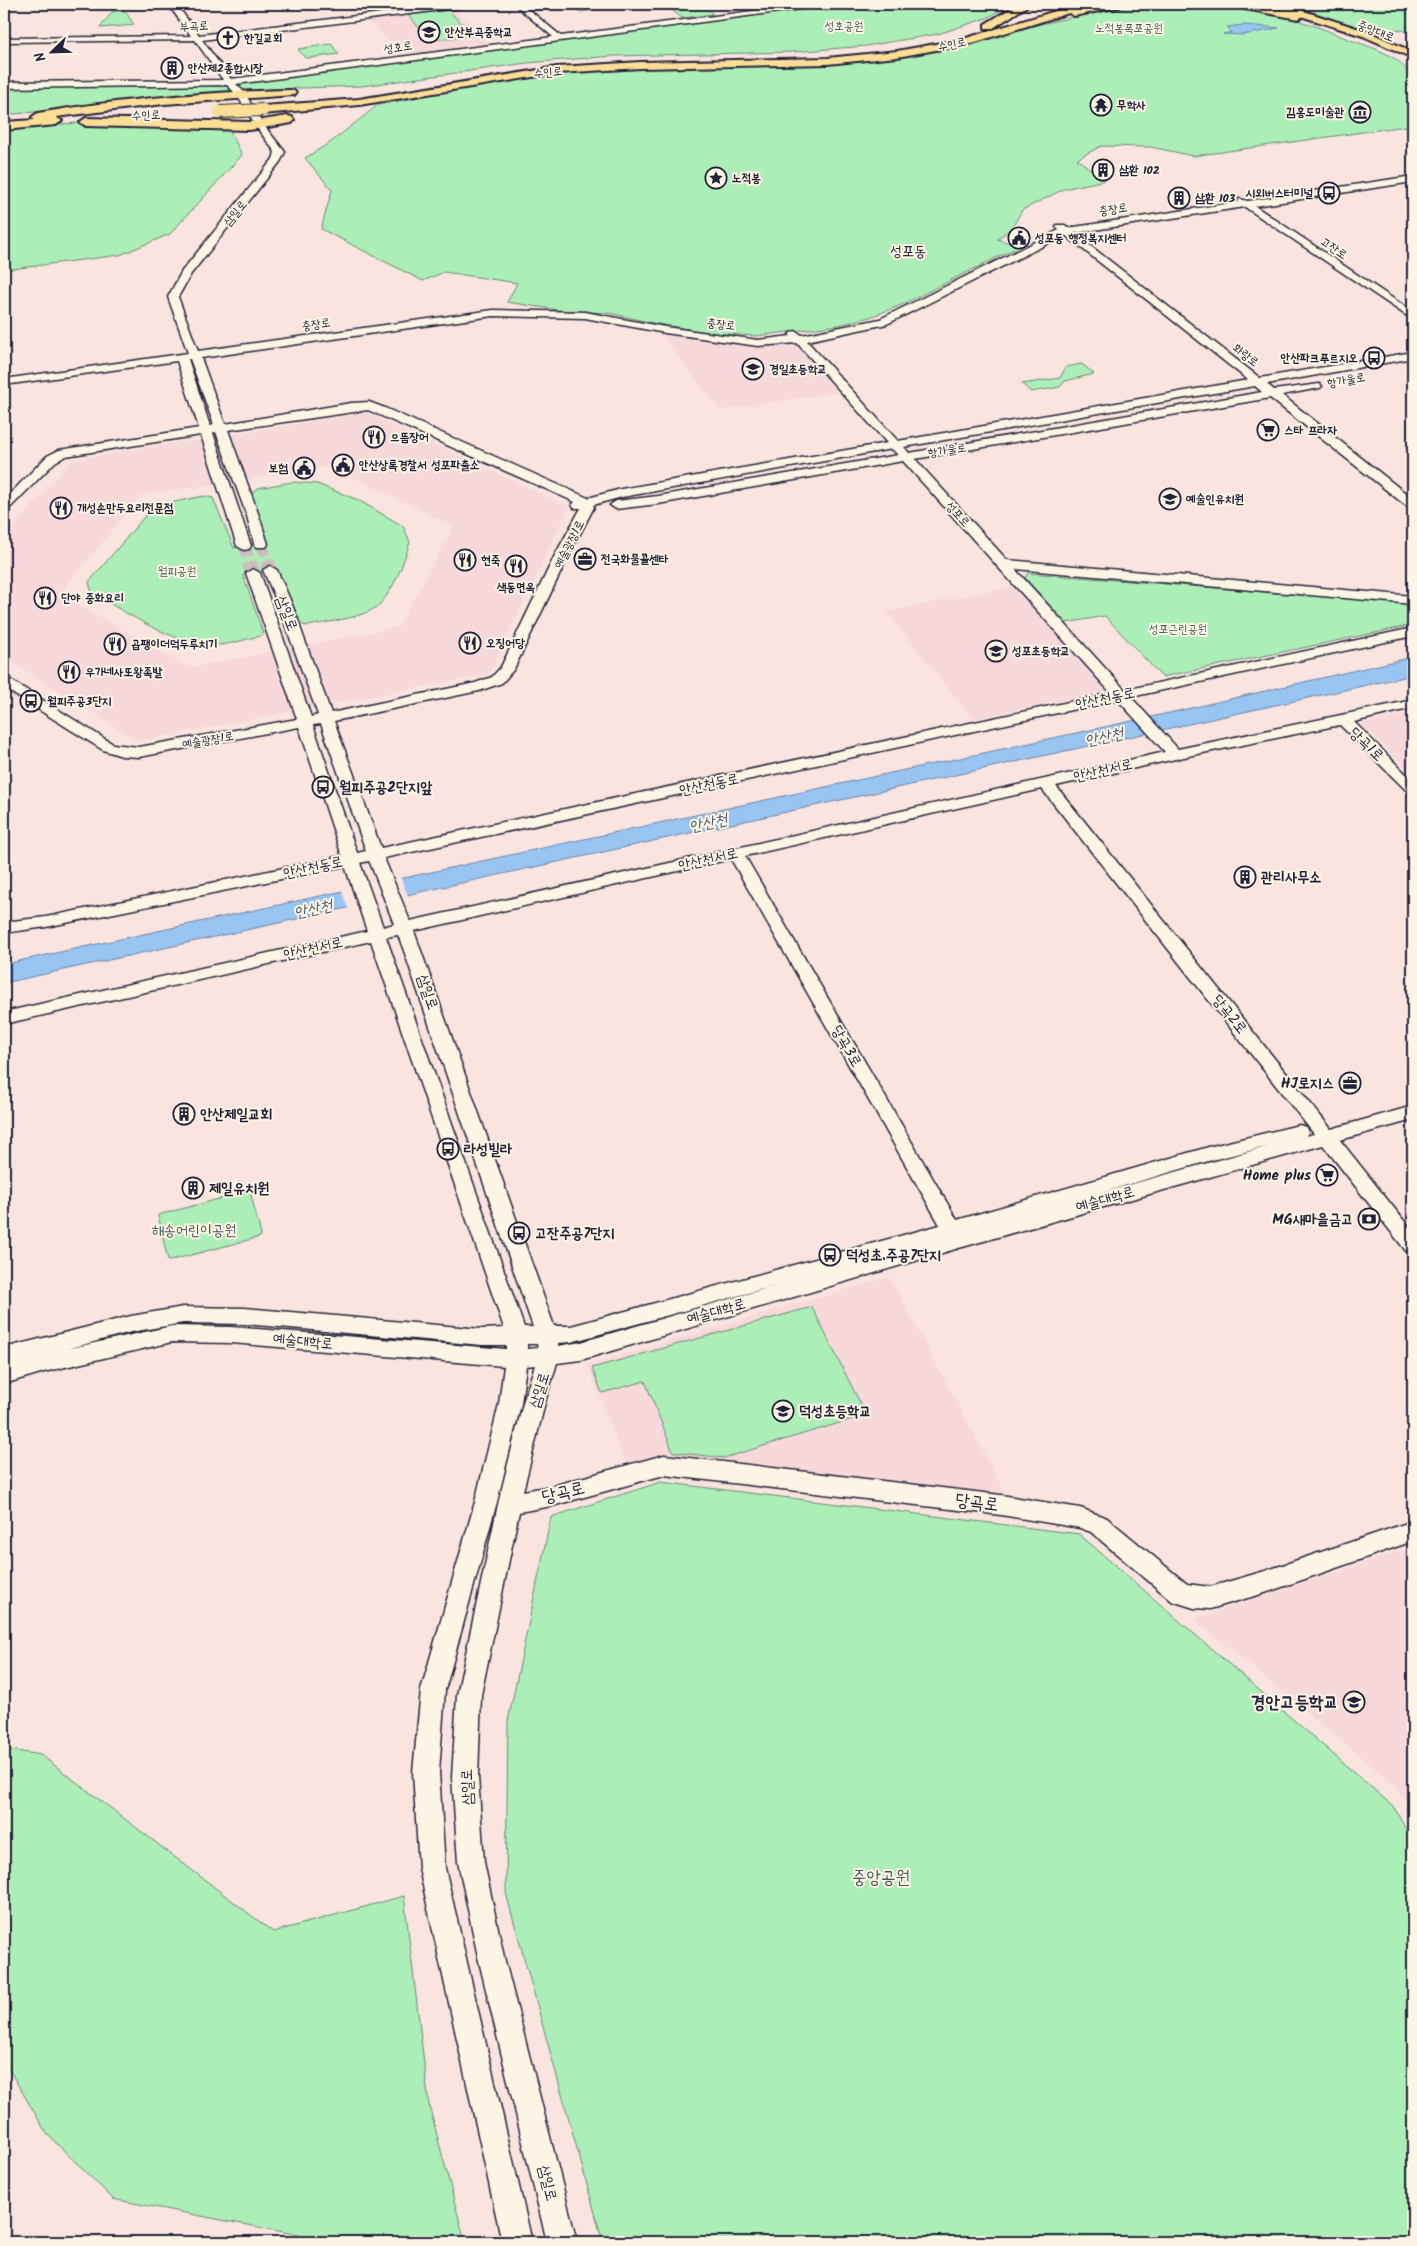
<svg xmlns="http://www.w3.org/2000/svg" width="1417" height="2246" font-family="Kalam,'Poor Story',sans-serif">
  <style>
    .built { fill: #f7d8db; fill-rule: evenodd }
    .green { fill: #aceeb7; stroke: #678879 }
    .water { fill: #99c5f3; stroke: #6984a9 }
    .pier { fill: #f9e4df }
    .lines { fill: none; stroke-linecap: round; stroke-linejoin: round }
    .secondary-tunnel-far1 { stroke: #cebdbe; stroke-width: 12; stroke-dasharray: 12 5.5; stroke-linecap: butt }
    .secondary-tunnel { stroke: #cebdbe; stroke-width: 15; stroke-dasharray: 15 8; stroke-linecap: butt }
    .secondary-casing { stroke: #22223b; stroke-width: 3 }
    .primary-casing { stroke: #22223b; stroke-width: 4 }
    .highway-casing { stroke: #22223b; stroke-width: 4 }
    .secondary { fill: #fcf5e5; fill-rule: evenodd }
    .primary { fill: #fdde96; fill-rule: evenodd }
    .highway { fill: #fdde96; fill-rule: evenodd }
    .highway-bridge-casing { stroke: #22223b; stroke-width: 14; stroke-linecap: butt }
    .highway-bridge { stroke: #fdde96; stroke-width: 12 }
    .labels { text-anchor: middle; stroke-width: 4; stroke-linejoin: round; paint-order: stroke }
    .far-street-label { font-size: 12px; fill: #22223b; stroke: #fcf5e5 }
    .far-park-label { font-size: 12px; fill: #44555a; stroke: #fcf5e5 }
    .far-poi-label { font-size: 12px; font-weight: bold; fill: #22223b; stroke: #fcf5e5; text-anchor: start }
    .far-quarter-label { font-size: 15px; fill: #22223b; stroke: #fcf5e5 }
    .street-label { font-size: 15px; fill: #22223b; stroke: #fcf5e5 }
    .poi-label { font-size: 15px; font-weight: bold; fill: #22223b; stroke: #fcf5e5; text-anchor: start }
    .park-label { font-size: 15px; fill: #44555a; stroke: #fcf5e5 }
    .water-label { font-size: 16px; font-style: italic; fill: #465372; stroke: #fcf5e5 }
    .near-street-label { font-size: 18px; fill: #22223b; stroke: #fcf5e5 }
    .near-poi-label { font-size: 18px; font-weight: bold; fill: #22223b; stroke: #fcf5e5; text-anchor: end }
    .near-park-label { font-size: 18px; fill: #44555a; stroke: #fcf5e5 }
  </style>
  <rect width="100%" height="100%" fill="#f9e4df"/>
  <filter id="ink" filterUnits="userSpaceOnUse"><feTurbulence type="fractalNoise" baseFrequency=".02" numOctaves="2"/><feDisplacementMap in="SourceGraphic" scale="10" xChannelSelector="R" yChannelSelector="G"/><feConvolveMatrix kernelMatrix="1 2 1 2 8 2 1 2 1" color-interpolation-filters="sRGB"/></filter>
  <g filter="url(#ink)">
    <path class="built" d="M454,9l36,35 -89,10 -32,-34z
      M657,329l104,16 30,-2 8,3 39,46 -118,18z
      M366,413l203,94 -80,167 -351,67 -134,-84v-119l68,-78zM330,466l124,60 -55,101 -210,41 -130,-74 82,-99z
      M1015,586l94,104 -136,29 -86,-107z
      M1413,713v61l-52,-50z
      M889,1277l119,221 -380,-28 -40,-105z
      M1413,1547v267l-18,-29 -201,-166z"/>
    <path class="green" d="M579,4h28l5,4 -33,4 -11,-6z
      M699,4l14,10 -31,4 -13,-10z
      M844,4h168l-25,14 -49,16 -72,12 -74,6 -179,4 -86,7 -165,23 -91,3 -267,26v-28l200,-2 41,-3z
      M1139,4c54,0 103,2 154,15 20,5 39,14 58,21 19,7 46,14 58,33 8,13 4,36 4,52l-220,31 -42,-9 -50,-1 -24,13 28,21 -41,9 -42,21 -10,18 -15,11 23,7 -121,60 -29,11 -31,8 -82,11 -45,-3 -59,-10 -44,-10 -51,-3 -51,-8 10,-19 -73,-11 -21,9 -102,-52 11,-39 -27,-32 26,-16 47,-37 117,-23 83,-11 44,-3 204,-4 101,-14 194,-44z
      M1289,4h124v30l-15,-5 -22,5z
      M448,10l26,25 -44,5 -22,-25z
      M115,11h10l9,14 -34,3 12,-16z
      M331,44l8,10 -30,4h-4l-7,-9z
      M76,123l154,8 12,24 -72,79 -50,21 -116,15v-140z
      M1082,364l12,10 -29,7 -5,6 -29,5 -9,-8 38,-6 6,-11z
      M292,482l25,2 41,16 45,26 7,16c-7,22 -15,46 -31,63 -14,13 -53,17 -71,21l-6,-1 -25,-56 -34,6 20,58 -3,3c-14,3 -31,9 -45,9 -41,0 -88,-32 -123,-52l-3,-11 56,-66 20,-12 39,-8 9,2 21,50 34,-6 -17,-48 7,-6z
      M1028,573l385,31v21l-251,52 -57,-61 -39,7 -41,-45z
      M250,1191l11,44 -1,2 -92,24 -10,-46z
      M812,1307l54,108 -142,43 -51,-6 -28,-71 -43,12 -10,-25z
      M661,1482l418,52 315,273 19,36v399h-810l-97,-349 2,-172 43,-204z
      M4,1749l37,6 232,177 131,-36 25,209 36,137h-165l-1,-7 -186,-36 -66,-65 -43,-73z"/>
    <path class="water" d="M1244,25l35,3 -36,7 -20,-1 9,-2 -5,-5z
      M1413,657v18l-1409,308v-18l19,-5 1146,-247z"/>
    <path class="pier" d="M400,876l8,20 -60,13 -7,-21z"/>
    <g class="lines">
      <path class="secondary-tunnel-far1" d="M261,544l7,19
        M244,546l6,17"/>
      <path class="secondary-tunnel" d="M249,562l4,11
        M267,562l3,8"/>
      <g class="secondary-casing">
        <path id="secondary" d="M168,4h8l23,31 257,-31h21l-4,2 -271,34 29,39 322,-42 -39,-33h8l39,32 246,-32h20l-4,2 -587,78 8,8 19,32 22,28 -5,10 -89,112 -13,23 20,54 295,-41 92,2 80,15 93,13 33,-4 -2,-2 6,-3 7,4 78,-16 179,-89 -3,-3 1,-2h8l3,3 170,-26 1,-3 9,2 165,-25v6l-158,24 158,106v8l-168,-113 -171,26 186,145 153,-26v6l-146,26 7,6 46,-6 2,2 -2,2 -38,7 131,104v10l-4,-1 -139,-110 -355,61 92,101 406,36v8l-398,-35 110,121 288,-62v8l-282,61 47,52 235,-49v8l-59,14 59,59v13l-5,-2 -68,-67 -147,30 -137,31 275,343 82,-23v14l-73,20 73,92v22l-7,-3 -83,-106 -364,103 -378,112 -24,3 -11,36 -23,92 29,-5 112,-31 337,40 79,13 27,10 80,66 23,3 55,-16 148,-50v20l-148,52 -55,16 -16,-1 -22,-7 -81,-69 -11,-4 -79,-13 -337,-40 -112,31 -33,6 -38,183 -3,82 6,85 20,95 73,285h-30l-69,-285 -20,-95 -6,-85 5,-82 41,-191 26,-105 11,-34 -9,1 -5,38 -24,98 -52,188 -6,82 6,96 87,374h-30l-83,-374 -6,-96 8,-82 54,-188 24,-98 5,-38 -273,-23 -59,-1 -128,30 -40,12v-18l16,-5 -16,5v-18l127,-32 52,-9 62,1 237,21 22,-1 -133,-387 -367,83v-12l363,-81 -22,-65 -299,61 -42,6v-11l42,-5 296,-61 -43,-129 -160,30 -17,-1 -19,-6 -99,-62v-10l5,1 104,65 26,3 158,-28 -51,-146 7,-4 7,4 51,144 7,-2 -41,-113 -14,-32 7,-4 7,4 14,32 40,111 144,-30 17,-6 9,-10 54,-112 26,-47h-7l-2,-3 3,-3 -207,-92 -140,20 31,86 9,28 -2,3h-10l-2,-3 -7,-28 -31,-84 -3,1 38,113 -2,3 -5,1 -7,-4 -36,-111 -135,21 -11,6 -47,48 -4,1v-11l43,-44 12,-6 140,-22 -22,-67 -173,24v-6l184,-26 -20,-56 14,-26 91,-112 2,-7 -20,-27 -18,-30 -10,-10 -223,3v-6l219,-2 -28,-40 -191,2v-4l187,-2zM1065,235l183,145 -350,61 -91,-100 80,-17zM493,316l92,2 80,15 93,13 39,-3 90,100 -266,46 -33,9 -203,-90 -16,-6 -18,1 -126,21 -24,-66zM188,359h2l24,66 -4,1zM1255,386l7,6 -353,61 -5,-6zM892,449l6,6 -240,41 -42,5 -6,4 6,4 42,-5 245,-43 208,232 -730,155 -47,-127 145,-30 23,-8 12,-14 55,-114 25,-48 -1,-2 29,-8zM1118,700l47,52 -755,169 -26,-63zM321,724l45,127 -9,2 -44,-128zM1042,789l272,345 -8,2 2,-4 -2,-5 -7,-2 -87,21 -255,74 -212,-364zM731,859l209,366 -369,101h-17l-140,-395zM369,861l2,4 23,59 -11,3 -23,-64zM398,935l5,13 130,379h-9l-138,-390zM1269,1146l-173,48 116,-34zM781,1284l-200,58 -23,4v-3l13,-1zM183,1323l62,1 237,21h24v4l-275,-22 -59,-1 -105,23 64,-17zM527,1344h10l1,4 -11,1z"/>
      </g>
      <g class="primary-casing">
        <path id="primary" d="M1285,5l84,27 44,20v6l-50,-22 -81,-26 -1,-2z"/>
      </g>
      <g class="highway-casing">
        <path id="highway" d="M1018,4h12l-37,24h-8v-4z
          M1079,4h15l-1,2 31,-2 -5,3 -45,9 -5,-3 -100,31 -72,13 -70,7 -186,4 -84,5 -198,32 -96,9 -6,-4 6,-4 96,-7 198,-32 84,-5 186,-4 70,-7 66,-12z
          M1230,4h20l48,9 5,3 -5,3 -63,-12z
          M290,90l4,1 2,2 -2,2 -130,9 -108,13 6,4 -6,4 -52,5v-8l30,-2 -2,-3 6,-4c84,-14 167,-21 252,-23z
          M288,116l4,1 2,3 -2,3 -42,7 -164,-4 -6,-4 6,-4 164,4z"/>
      </g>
      <use href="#secondary" class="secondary"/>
      <use href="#primary" class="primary"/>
      <use href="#highway" class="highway"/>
      <g class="highway-bridge-casing">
        <path id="highway-bridge" d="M220,112l43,-2"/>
      </g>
      <use href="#highway-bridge" class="highway-bridge"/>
    </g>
  </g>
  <defs>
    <g id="school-ring" transform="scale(1.125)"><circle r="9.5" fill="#fcf5e5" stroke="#22223b" stroke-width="1.5"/><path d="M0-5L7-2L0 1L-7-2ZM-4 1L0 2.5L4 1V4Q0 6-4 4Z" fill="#22223b"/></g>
    <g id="church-ring" transform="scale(1.125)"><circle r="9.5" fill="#fcf5e5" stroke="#22223b" stroke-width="1.5"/><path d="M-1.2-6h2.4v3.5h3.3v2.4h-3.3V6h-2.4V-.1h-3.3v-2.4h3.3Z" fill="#22223b"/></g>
    <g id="building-ring" transform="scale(1.125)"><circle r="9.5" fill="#fcf5e5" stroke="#22223b" stroke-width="1.5"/><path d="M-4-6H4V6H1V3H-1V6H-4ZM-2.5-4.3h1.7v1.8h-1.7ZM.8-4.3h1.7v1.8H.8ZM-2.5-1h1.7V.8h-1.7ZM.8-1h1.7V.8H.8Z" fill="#22223b"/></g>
    <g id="temple-ring" transform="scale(1.125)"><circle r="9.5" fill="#fcf5e5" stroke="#22223b" stroke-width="1.5"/><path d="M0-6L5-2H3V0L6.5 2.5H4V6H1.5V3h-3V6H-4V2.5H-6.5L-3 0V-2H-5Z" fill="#22223b"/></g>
    <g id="museum-ring" transform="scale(1.125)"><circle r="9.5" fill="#fcf5e5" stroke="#22223b" stroke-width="1.5"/><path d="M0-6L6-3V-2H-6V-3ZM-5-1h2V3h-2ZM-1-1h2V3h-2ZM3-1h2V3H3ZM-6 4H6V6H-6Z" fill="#22223b"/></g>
    <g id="sight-ring" transform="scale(1.125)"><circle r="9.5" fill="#fcf5e5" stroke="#22223b" stroke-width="1.5"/><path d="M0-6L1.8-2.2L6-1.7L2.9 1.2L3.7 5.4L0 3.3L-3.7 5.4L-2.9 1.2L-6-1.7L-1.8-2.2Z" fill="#22223b"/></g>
    <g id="bus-ring" transform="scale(1.125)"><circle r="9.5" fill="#fcf5e5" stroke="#22223b" stroke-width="1.5"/><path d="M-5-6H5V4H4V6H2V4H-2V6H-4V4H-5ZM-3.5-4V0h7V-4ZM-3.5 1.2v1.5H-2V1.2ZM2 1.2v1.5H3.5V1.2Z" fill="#22223b"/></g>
    <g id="civic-ring" transform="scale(1.125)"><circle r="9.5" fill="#fcf5e5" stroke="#22223b" stroke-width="1.5"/><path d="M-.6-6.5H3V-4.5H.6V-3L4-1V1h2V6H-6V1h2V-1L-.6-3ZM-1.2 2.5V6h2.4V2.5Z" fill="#22223b"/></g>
    <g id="supermarket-ring" transform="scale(1.125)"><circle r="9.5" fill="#fcf5e5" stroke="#22223b" stroke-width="1.5"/><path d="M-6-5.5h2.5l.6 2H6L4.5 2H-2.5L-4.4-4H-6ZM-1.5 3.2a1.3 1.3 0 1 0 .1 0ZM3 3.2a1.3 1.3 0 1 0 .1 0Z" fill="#22223b"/></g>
    <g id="restaurant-ring" transform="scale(1.125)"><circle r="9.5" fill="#fcf5e5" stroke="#22223b" stroke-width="1.5"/><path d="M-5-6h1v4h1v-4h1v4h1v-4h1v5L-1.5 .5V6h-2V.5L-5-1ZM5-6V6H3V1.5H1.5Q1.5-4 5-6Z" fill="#22223b"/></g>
    <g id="office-ring" transform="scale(1.125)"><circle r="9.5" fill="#fcf5e5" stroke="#22223b" stroke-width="1.5"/><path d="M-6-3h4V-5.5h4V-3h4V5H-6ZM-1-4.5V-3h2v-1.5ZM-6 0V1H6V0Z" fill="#22223b"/></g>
    <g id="bank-ring" transform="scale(1.125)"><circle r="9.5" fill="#fcf5e5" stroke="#22223b" stroke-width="1.5"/><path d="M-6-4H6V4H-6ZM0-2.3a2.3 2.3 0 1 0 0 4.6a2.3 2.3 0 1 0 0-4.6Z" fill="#22223b"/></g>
  </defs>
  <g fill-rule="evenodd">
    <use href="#school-ring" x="429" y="32"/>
    <use href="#church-ring" x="228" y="38"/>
    <use href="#building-ring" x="172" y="68"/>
    <use href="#temple-ring" x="1101" y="105"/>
    <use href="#museum-ring" x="1360" y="112"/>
    <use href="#building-ring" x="1103" y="170"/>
    <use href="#sight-ring" x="716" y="178"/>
    <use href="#bus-ring" x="1329" y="193"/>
    <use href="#building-ring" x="1179" y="198"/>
    <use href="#civic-ring" x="1019" y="238"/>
    <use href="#bus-ring" x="1374" y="358"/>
    <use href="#school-ring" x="753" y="369"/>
    <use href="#supermarket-ring" x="1268" y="430"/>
    <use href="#restaurant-ring" x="374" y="437"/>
    <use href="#civic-ring" x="343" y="465"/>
    <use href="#civic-ring" x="304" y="468"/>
    <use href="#school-ring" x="1170" y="499"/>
    <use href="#restaurant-ring" x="61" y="508"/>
    <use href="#office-ring" x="585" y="559"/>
    <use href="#restaurant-ring" x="465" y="560"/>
    <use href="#restaurant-ring" x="516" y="566"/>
    <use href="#restaurant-ring" x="45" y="598"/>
    <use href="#restaurant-ring" x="470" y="643"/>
    <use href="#restaurant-ring" x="115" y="644"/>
    <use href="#school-ring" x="996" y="651"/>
    <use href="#restaurant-ring" x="69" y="672"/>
    <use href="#bus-ring" x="31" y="701"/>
    <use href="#bus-ring" x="323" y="787"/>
    <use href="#building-ring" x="1245" y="877"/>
    <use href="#office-ring" x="1350" y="1083"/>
    <use href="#building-ring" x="184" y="1114"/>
    <use href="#bus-ring" x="448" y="1149"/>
    <use href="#supermarket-ring" x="1327" y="1175"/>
    <use href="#building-ring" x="193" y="1188"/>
    <use href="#bank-ring" x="1369" y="1219"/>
    <use href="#bus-ring" x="519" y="1233"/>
    <use href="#bus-ring" x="830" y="1255"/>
    <use href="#school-ring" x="783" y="1411"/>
    <use href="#school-ring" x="1354" y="1702"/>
  </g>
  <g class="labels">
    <g class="far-street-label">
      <text transform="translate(194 26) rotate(-4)" y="4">부곡로</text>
      <text transform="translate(1376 31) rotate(21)" y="4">중앙대로</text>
      <text transform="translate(952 44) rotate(-12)" y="4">수인로</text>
      <text transform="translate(398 47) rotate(-8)" y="4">성호로</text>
      <text transform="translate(548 72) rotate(-6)" y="4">수인로</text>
      <text transform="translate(146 115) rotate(-2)" y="4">수인로</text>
      <text transform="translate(1113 209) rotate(-8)" y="4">충장로</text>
      <text transform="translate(235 213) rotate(-51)" y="4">삼일로</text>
      <text transform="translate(1334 248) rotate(34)" y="4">고잔로</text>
      <text transform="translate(316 324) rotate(-8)" y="4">충장로</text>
      <text transform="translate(721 324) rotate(7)" y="4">충장로</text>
      <text transform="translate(1246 355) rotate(38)" y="4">화랑로</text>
      <text transform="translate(1346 380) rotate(-10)" y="4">항가울로</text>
      <text transform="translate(947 450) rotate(-9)" y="4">항가울로</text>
      <text transform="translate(958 514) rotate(48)" y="4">성포로</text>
      <text transform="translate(569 544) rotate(-63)" y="4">예술광장1로</text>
      <text transform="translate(208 740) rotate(-10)" y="4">예술광장1로</text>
    </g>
    <g class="far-park-label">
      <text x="844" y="30">성호공원</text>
      <text x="1129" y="32">노적봉폭포공원</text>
      <text x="177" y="575">월피공원</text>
      <text x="1178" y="633">성포근린공원</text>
    </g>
    <g class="far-poi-label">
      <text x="445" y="36">안산부곡중학교</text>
      <text x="244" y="42">한길교회</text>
      <text x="188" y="72">안산제2종합시장</text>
      <text x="1117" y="109">무학사</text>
      <text x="1344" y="116" text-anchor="end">김홍도미술관</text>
      <text x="1119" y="174">삼환 102</text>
      <text x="732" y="182">노적봉</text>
      <text x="1313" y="197" text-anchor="end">시외버스터미널</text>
      <text x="1195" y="202">삼환 103</text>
      <text x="1035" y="242">성포동 행정복지센터</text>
      <text x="1358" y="362" text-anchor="end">안산파크푸르지오</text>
      <text x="769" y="373">경일초등학교</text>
      <text x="1284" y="434">스타 프라자</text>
      <text x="390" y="441">으뜸장어</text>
      <text x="359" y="469">안산상록경찰서 성포파출소</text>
      <text x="288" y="472" text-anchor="end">보험</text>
      <text x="1186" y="503">예술인유치원</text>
      <text x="77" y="512">개성손만두요리전문점</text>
      <text x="601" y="563">전국화물콜센타</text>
      <text x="481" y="564">현죽</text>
      <text x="516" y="591" text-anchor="middle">색동면옥</text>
      <text x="61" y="602">단야 중화요리</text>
      <text x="486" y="647">오징어당</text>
      <text x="131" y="648">곱팽이더덕두루치기</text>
      <text x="1012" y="655">성포초등학교</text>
      <text x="85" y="676">우가네사또왕족발</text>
      <text x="47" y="705">월피주공3단지</text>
    </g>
    <g class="far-quarter-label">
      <text x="908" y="256">성포동</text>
    </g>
    <g class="street-label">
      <text transform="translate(287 613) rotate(69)" y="5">삼일로</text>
      <text transform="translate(1105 698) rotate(-12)" y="5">안산천동로</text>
      <text transform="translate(1367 744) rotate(44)" y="5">당곡1로</text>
      <text transform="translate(1103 770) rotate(-13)" y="5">안산천서로</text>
      <text transform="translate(709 784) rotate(-12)" y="5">안산천동로</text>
      <text transform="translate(708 859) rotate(-13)" y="5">안산천서로</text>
      <text transform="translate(313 867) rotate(-12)" y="5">안산천동로</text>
      <text transform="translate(313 948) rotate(-13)" y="5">안산천서로</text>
      <text transform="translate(428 992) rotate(71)" y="5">삼일로</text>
      <text transform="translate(1230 1014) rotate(51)" y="5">당곡2로</text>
      <text transform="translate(847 1046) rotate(60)" y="5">당곡3로</text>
      <text transform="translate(1105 1199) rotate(-16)" y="5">예술대학로</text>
      <text transform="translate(716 1311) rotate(-16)" y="5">예술대학로</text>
      <text transform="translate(303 1341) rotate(5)" y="5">예술대학로</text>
      <text transform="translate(539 1390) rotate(-73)" y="5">삼일로</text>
      <text transform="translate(467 1787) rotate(-92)" y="5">삼일로</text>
      <text transform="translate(548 2183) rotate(76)" y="5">삼일로</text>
    </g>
    <g class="poi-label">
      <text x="339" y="792">월피주공2단지앞</text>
      <text x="1261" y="882">관리사무소</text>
      <text x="1334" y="1088" text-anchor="end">HJ로지스</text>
      <text x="200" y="1119">안산제일교회</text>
      <text x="464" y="1154">라성빌라</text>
      <text x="1311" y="1180" text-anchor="end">Home plus</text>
      <text x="209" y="1193">제일유치원</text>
      <text x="1353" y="1224" text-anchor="end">MG새마을금고</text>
      <text x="535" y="1238">고잔주공7단지</text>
      <text x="846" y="1260">덕성초.주공7단지</text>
      <text x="799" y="1416">덕성초등학교</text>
    </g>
    <g class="park-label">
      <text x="194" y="1235">해송어린이공원</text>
    </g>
    <g class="water-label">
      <text transform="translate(1104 736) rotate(-12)" y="6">안산천</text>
      <text transform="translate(708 822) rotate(-12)" y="6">안산천</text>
      <text transform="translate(313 908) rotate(-12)" y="6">안산천</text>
    </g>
    <g class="near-street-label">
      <text transform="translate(563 1492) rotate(-14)" y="6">당곡로</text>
      <text transform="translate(977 1502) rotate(7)" y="6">당곡로</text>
    </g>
    <g class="near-poi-label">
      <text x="1338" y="1708">경안고등학교</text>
    </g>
    <g class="near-park-label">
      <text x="881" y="1883">중앙공원</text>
    </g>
  </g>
  <rect width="1417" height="2246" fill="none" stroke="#fcf5e5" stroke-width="20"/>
  <rect x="10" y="10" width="1397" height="2226" fill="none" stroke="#22223b" stroke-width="2" filter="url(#ink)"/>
  <g transform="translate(52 52) rotate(247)" stroke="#fcf5e5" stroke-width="4" paint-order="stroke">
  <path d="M0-4L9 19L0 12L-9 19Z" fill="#22223b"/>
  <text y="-8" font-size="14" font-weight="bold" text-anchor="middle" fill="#22223b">N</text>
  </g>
</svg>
